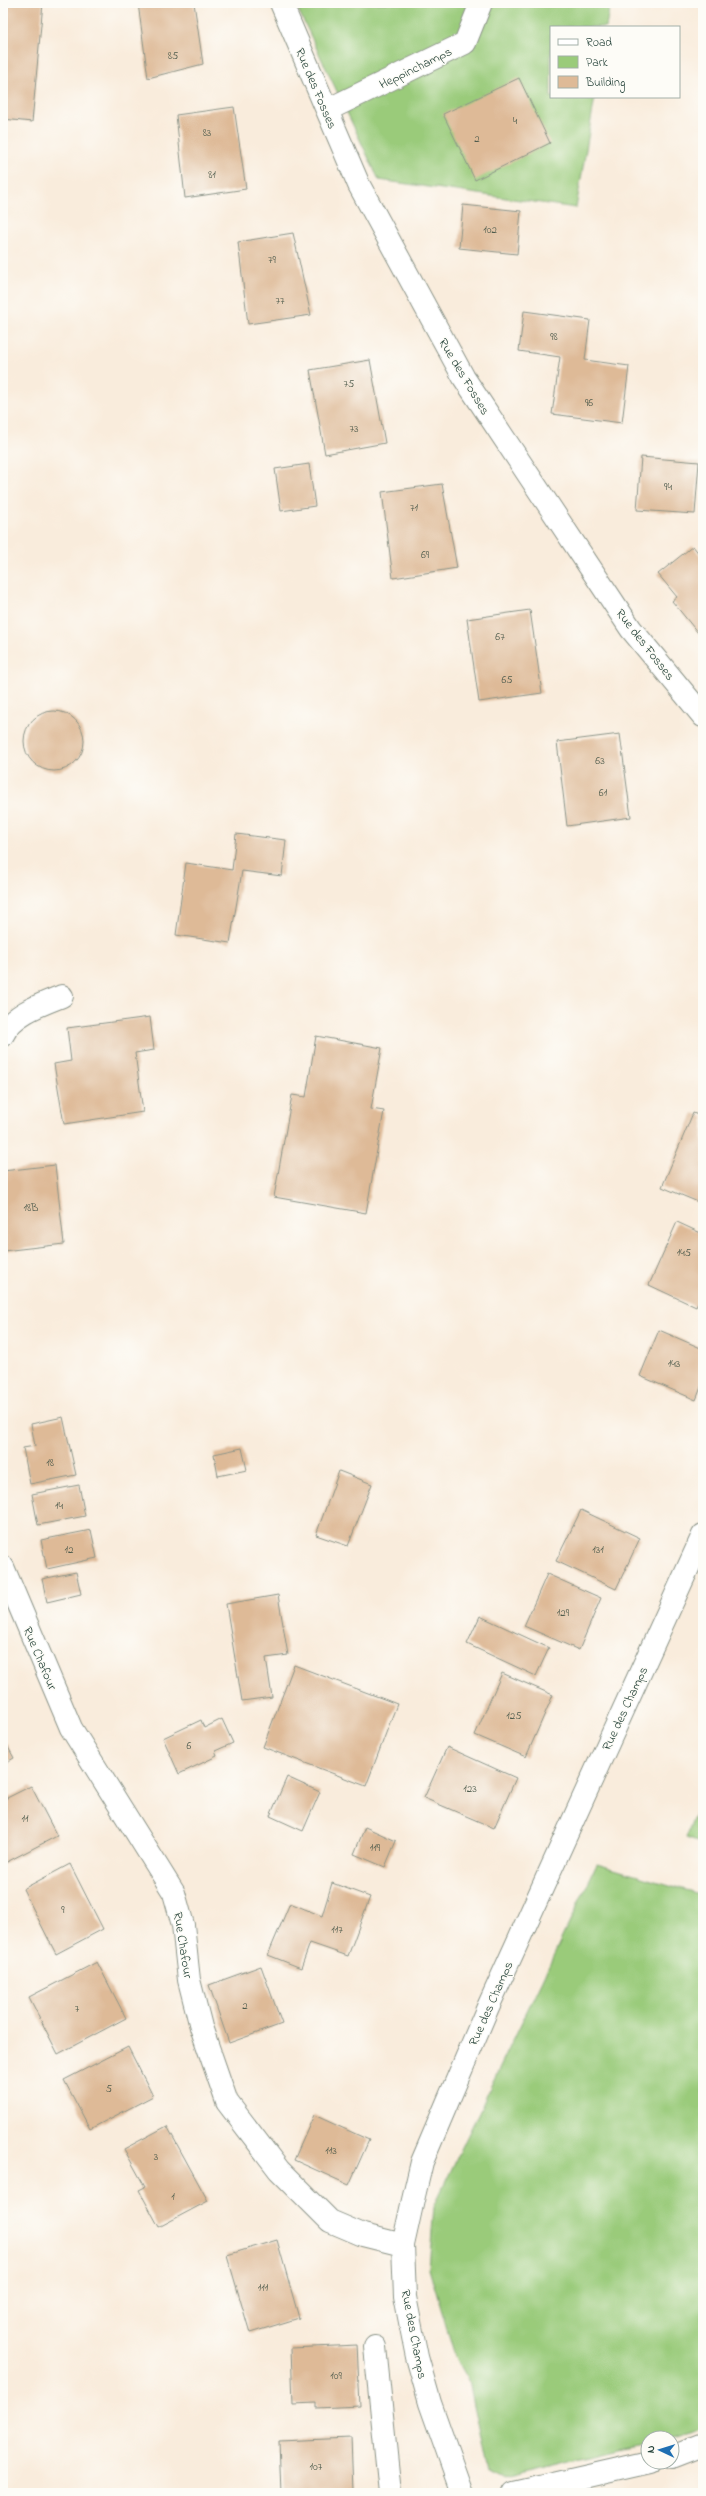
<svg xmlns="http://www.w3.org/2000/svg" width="706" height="2496" font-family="'Indie Flower',sans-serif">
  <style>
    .green { fill: #9acb7a; stroke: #5c8457 }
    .building { fill: #deba97 }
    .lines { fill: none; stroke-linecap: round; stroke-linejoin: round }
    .minor-casing { stroke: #8c9488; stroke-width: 24 }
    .minor { stroke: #fff; stroke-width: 22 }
    .labels { text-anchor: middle; stroke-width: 3; stroke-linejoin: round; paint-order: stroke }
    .number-label { font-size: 11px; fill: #4f5c4d }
    .street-label { font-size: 13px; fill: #1f3d34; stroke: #fdfcf7 }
  </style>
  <rect width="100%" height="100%" fill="#fdfcf7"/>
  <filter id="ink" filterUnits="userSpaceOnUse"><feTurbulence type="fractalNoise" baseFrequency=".025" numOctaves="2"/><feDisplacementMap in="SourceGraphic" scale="8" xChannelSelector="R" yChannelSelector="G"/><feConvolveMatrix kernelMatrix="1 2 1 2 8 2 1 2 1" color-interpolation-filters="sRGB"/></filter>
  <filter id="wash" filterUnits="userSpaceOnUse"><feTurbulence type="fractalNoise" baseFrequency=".012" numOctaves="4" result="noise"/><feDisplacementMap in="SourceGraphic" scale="16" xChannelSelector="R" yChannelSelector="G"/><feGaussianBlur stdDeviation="0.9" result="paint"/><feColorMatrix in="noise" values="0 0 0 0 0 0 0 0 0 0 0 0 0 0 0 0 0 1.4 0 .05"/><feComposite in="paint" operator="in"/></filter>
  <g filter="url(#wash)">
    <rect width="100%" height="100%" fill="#f9ecdc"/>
    <path class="green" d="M295,3h315l-4,24h-55v70h44l-19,111 -197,-28z
      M703,1793v51l-17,-6z
      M597,1864l106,31v534l-31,9h-24v6l-141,34 -19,-6 -19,-91 -14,-25 -26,-88 5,-62z"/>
    <g id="blocks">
      <path class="building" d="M3,3h40l-11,119 -29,-3z
        M138,3h56l9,61 -55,14z
        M519,78l31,65 -75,37 -32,-66z
        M234,107l12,82 -61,9 -9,-83z
        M463,205l58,6 -4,43 -58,-6z
        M293,233l18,82 -63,9 -10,-82z
        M524,311l66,9 -5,40 44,6 -7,57 -70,-9 8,-57 -41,-6z
        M370,360l15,83 -60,11 -15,-84z
        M641,457l58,5 -4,52 -58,-4z
        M309,464l6,42 -34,5 -6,-42z
        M442,484l15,84 -64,10 -11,-86z
        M693,546l10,13v70l-5,4 -26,-32 5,-4 -19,-23z
        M530,610l12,83 -63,9 -12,-83z
        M24 741a30 30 0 1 1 60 0a30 30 0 1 1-60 0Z
        M620,734l11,83 -64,9 -10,-84z
        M236,834l50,6 -4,36 -40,-5 -12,72 -54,-8 10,-72 46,7z
        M150,1017l4,33 -19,3 8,59 -79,12 -10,-60 17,-3 -4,-33z
        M316,1036l66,12 -11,61 13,2 -18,102 -92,-16 18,-102 14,2z
        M693,1113l10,4v87l-41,-17z
        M55,1165l9,79 -61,7v-80z
        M677,1222l26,12v58l-7,15 -47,-22z
        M659,1330l44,19v33l-7,18 -56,-24z
        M63,1417l13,58 -46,9 -7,-36 12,-2 -4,-22z
        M242,1448l5,22 -29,6 -4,-22z
        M339,1471l33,13 -24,62 -32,-11z
        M79,1485l6,31 -47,9 -6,-31z
        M581,1510l59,28 -24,51 -60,-28z
        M91,1530l6,28 -50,11 -6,-29z
        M76,1572l5,22 -34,8 -5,-23z
        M547,1574l54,24 -22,52 -55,-24z
        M278,1595l10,60 -22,3 6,39 -30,4 -16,-97z
        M480,1616l69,32 -13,28 -69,-32z
        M294,1665l103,39 -31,82 -103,-39z
        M502,1673l51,22 -27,62 -51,-22z
        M222,1719l11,24 -18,8 2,5 -38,18 -16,-36 38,-18 3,8z
        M3,1738l11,20 -11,6z
        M447,1747l69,31 -22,50 -70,-30z
        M287,1777l33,15 -17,39 -33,-15z
        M31,1786l26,50 -54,28v-64z
        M365,1827l31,14 -11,26 -31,-13z
        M70,1864l33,65 -47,25 -33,-65z
        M332,1883l38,14 -22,59 -38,-13 -9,25 -33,-13 22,-52 32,13z
        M97,1962l29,56 -68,36 -29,-57z
        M261,1966l21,58 -53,19 -20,-58z
        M128,2047l25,49 -63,33 -26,-49z
        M314,2115l55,25 -20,45 -55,-25z
        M167,2126l41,75 -49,26 -20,-37 6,-3 -21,-38z
        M277,2240l22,78 -49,15 -23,-78z
        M357,2345l3,61 -44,2v-5l-23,1 -2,-56z
        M351,2438l2,53 -72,2 -2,-52z"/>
    </g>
  </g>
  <g filter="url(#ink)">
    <use href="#blocks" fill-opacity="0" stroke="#8c9488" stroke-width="1"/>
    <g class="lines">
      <g class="minor-casing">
        <path id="minor" d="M281,3l78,182 105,193 167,251 72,87
          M327,110l138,-67 16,-40
          M3,1035c9,-21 39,-31 59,-39
          M3,1567l68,161 103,165 9,32 6,55 12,47 26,75 52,68 51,51 33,14 40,10
          M375,2347l15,146
          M672,2457l31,-12
          M462,2493l-32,-90 -13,-46 -12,-60 -2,-52 10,-45 9,-38 66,-155 215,-472
          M514,2493l136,-31"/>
      </g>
      <use href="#minor" class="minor"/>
    </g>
  </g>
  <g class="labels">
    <g class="number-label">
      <text x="173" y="59">85</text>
      <text x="515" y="124">4</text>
      <text x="207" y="136">83</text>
      <text x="477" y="142">2</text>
      <text x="212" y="178">81</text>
      <text x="490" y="233">102</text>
      <text x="272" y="263">79</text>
      <text x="280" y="304">77</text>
      <text x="554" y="340">98</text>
      <text x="349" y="387">75</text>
      <text x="589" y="406">96</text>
      <text x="354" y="432">73</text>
      <text x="668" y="490">94</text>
      <text x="414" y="511">71</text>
      <text x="425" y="558">69</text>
      <text x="500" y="640">67</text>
      <text x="507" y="683">65</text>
      <text x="600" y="764">63</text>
      <text x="603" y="796">61</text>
      <text x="31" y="1211">18B</text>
      <text x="684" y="1256">145</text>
      <text x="674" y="1367">143</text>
      <text x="50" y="1466">18</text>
      <text x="59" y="1509">14</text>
      <text x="69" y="1553">12</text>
      <text x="598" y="1553">131</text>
      <text x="563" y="1616">129</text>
      <text x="514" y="1719">125</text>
      <text x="189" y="1749">6</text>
      <text x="470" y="1792">123</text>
      <text x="25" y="1822">11</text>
      <text x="375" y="1851">119</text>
      <text x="63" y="1913">9</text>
      <text x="337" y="1933">117</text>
      <text x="245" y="2009">2</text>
      <text x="77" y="2012">7</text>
      <text x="109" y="2092">5</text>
      <text x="331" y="2154">113</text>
      <text x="156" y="2160">3</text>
      <text x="173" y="2200">1</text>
      <text x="263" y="2291">111</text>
      <text x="336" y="2379">109</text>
      <text x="316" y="2470">107</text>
    </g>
    <g class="street-label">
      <text transform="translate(415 67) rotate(-26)" y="5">Heppinchamps</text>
      <text transform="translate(317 88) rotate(67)" y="5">Rue des Fosses</text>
      <text transform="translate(465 376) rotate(59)" y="5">Rue des Fosses</text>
      <text transform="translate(646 644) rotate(52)" y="5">Rue des Fosses</text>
      <text transform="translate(41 1658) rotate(67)" y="5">Rue Chafour</text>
      <text transform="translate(624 1708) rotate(-65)" y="5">Rue des Champs</text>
      <text transform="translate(184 1945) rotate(81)" y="5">Rue Chafour</text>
      <text transform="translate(490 2003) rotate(-66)" y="5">Rue des Champs</text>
      <text transform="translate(415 2334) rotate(79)" y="5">Rue des Champs</text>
    </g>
  </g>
  <rect width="706" height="2496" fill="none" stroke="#fdfcf7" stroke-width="16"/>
  <rect x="550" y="26" width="130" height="72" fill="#fdfcf7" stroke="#a4b0a9"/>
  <rect x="558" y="39" width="20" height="6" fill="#ffffff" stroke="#a4b0a9"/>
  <text x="586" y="46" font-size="12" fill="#1f3d34">Road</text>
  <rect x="558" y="56" width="20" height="12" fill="#9acb7a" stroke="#a4b0a9"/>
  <text x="586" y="66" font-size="12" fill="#1f3d34">Park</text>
  <rect x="558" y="76" width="20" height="12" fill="#deba97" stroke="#a4b0a9"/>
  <text x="586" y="86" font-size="12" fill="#1f3d34">Building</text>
  <g transform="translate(660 2450) rotate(274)"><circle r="19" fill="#fdfcf7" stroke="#a4b0a9"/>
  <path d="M0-3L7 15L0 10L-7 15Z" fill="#1f6fb2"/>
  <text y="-6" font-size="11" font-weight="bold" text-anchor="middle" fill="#1f3d34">N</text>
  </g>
</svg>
